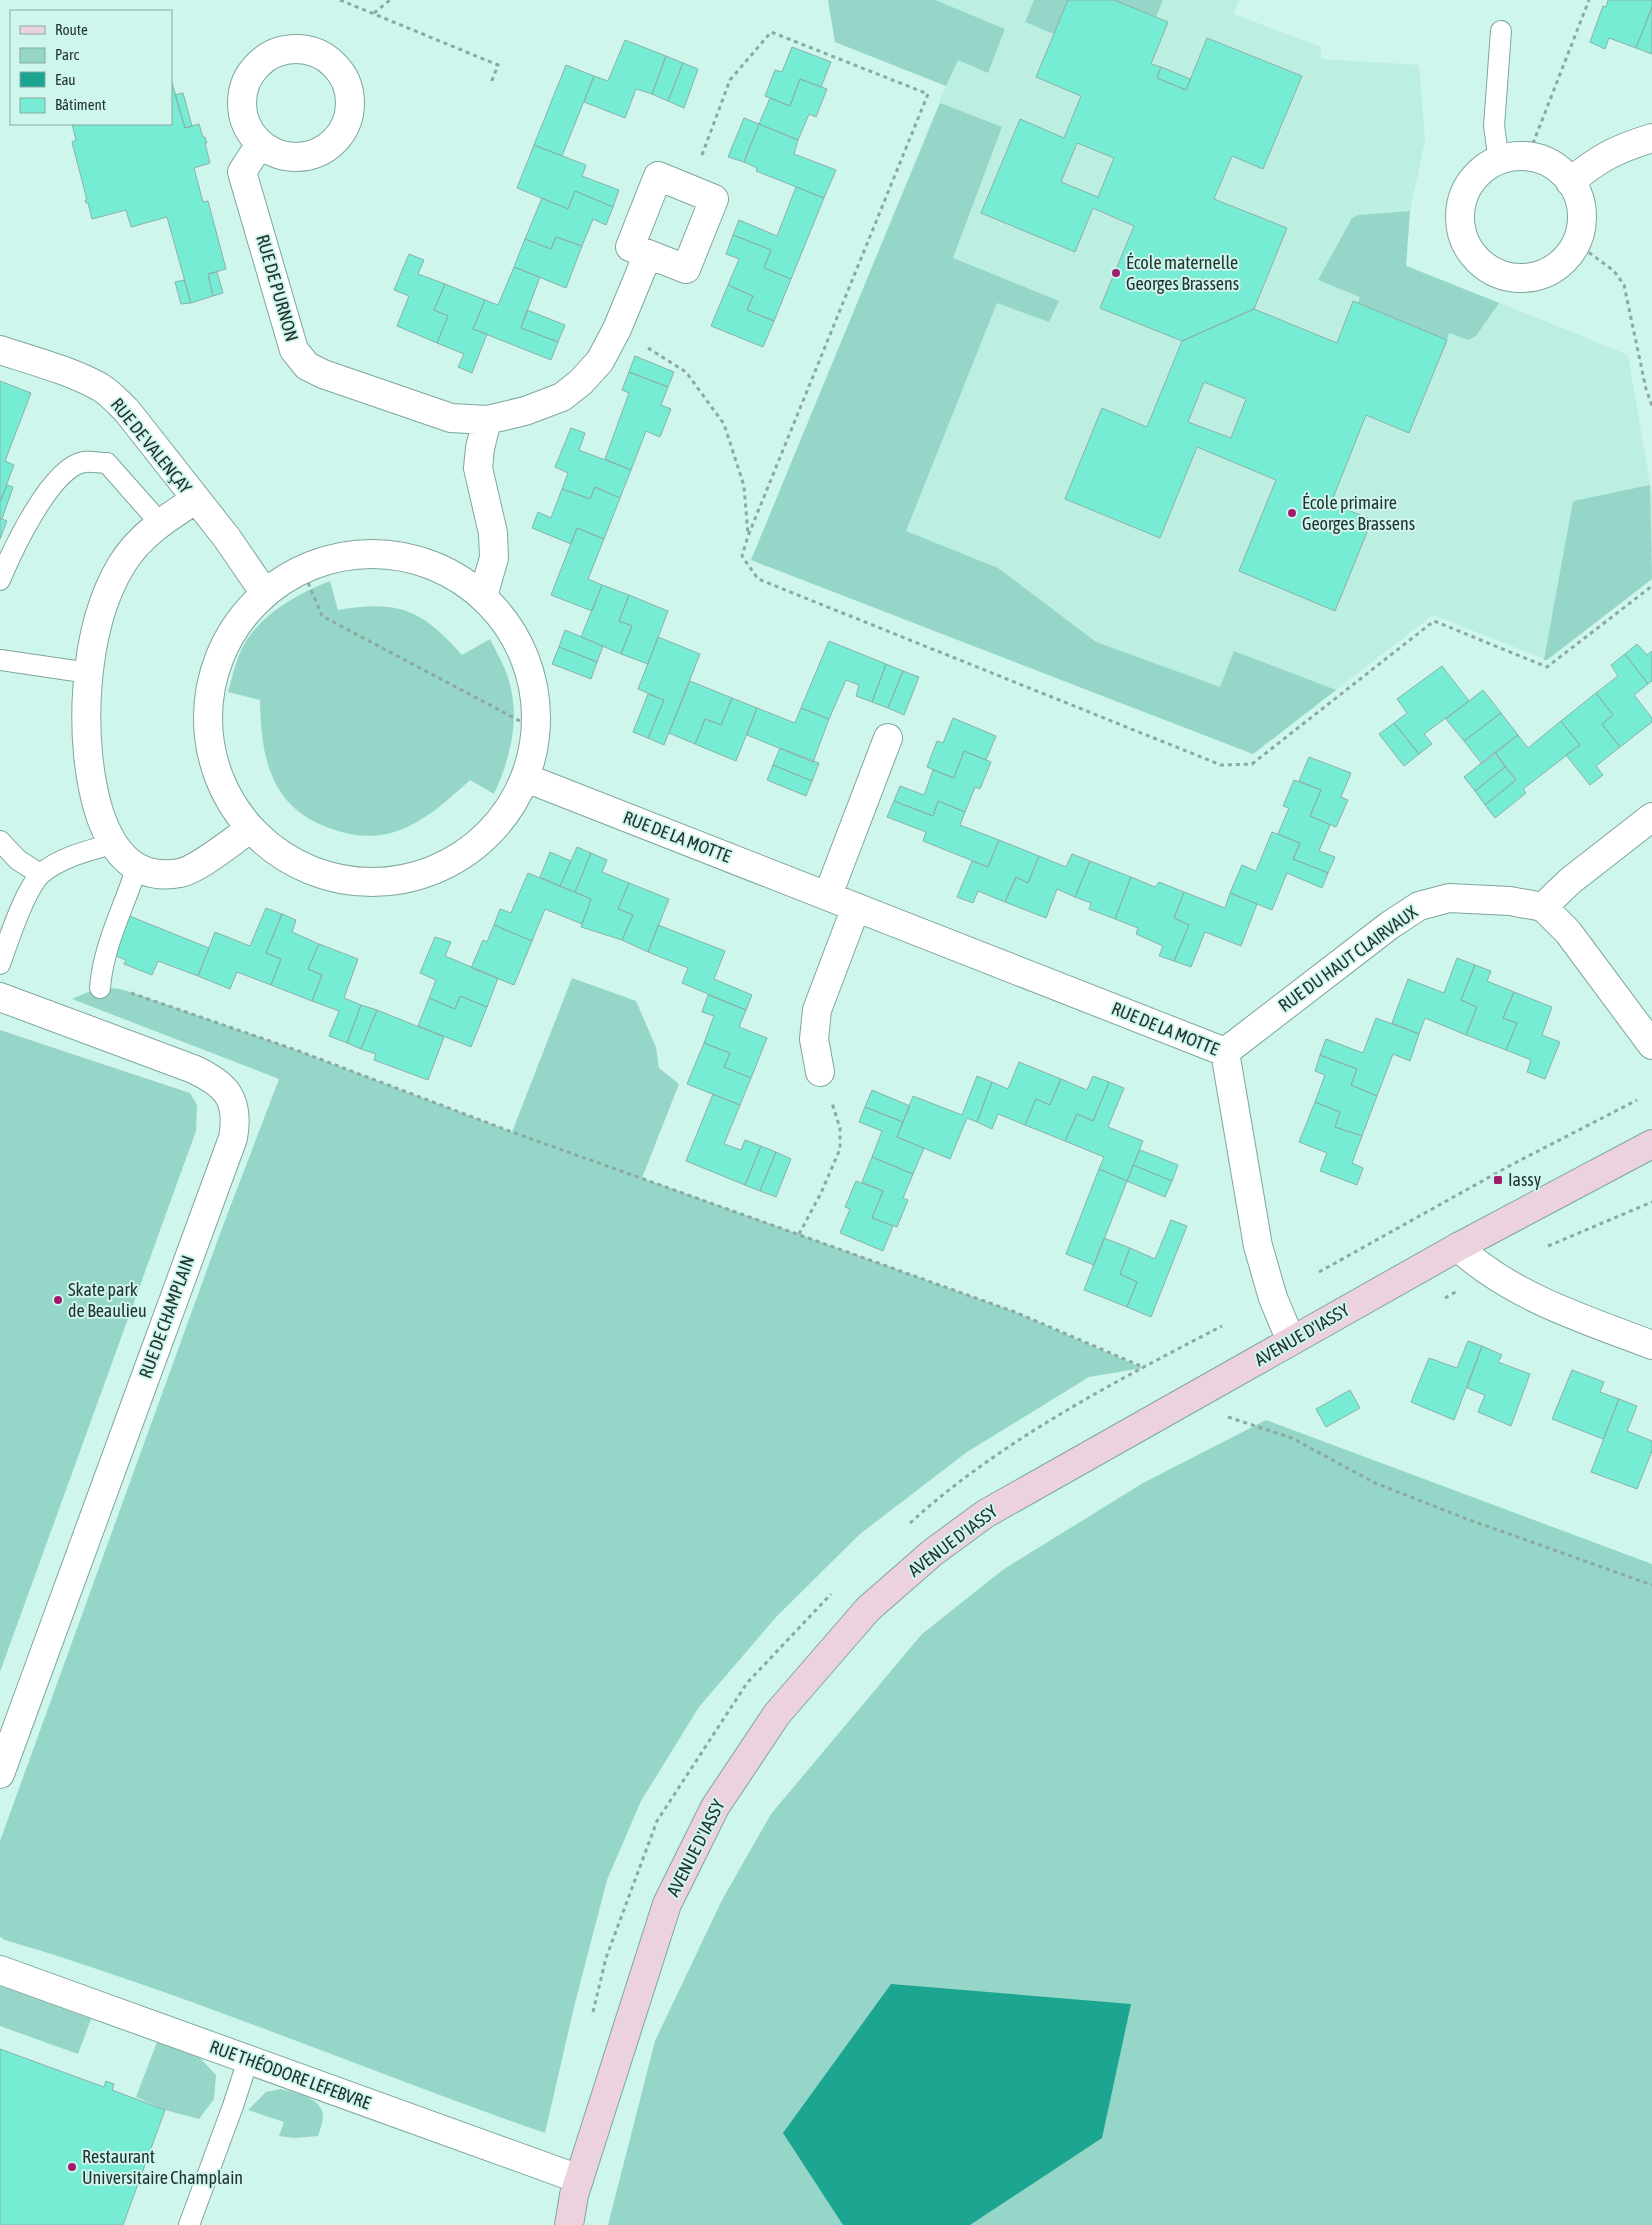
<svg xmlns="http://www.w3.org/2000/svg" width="1652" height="2225" font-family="'Asap Condensed',sans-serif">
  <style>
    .built { fill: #bceee2 }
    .green { fill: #96d6c8 }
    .water { fill: #1ca590 }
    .building { fill: #76ecd5; stroke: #8bb1a8; fill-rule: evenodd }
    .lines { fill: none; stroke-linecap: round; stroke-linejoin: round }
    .lane-casing { stroke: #7fa69d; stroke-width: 22 }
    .street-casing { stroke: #7fa69d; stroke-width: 30 }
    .secondary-casing { stroke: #7fa69d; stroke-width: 30 }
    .path { stroke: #8ba9a2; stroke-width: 3; stroke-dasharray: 4 4; stroke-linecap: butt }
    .lane { stroke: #fff; stroke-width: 20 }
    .street { stroke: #fff; stroke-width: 28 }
    .secondary { stroke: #ecd2df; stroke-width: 28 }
    .poi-dot { fill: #a11c6b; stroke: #cef6ed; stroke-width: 2 }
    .labels { text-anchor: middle; stroke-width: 4; stroke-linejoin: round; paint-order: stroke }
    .poi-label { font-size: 18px; fill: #23332f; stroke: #cef6ed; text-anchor: start }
    .street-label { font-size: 18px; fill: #23332f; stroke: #cef6ed }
  </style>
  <rect width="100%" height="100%" fill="#cef6ed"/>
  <path class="built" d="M828,0h411l-5,14 87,33v12l98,6 6,75 -15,71 -4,54 222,90 24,140v84l-105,81 -114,-45 -180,139 -502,-194 195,-474 -111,-44z"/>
  <path class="green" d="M828,0h107l70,29 -17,44 -30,-13 -12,26 -111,-44z
    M1034,0h34l-14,34 -29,-12z
    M1114,0h49l-7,17z
    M940,103l62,24 -49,131 106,43 -10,21 -52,-19 -91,228 92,37 98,74 124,45 14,-36 102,39 -83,64 -502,-194z
    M1410,211l-4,55 93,37 -23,33 -8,4 -19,-7 -2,7 -89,-37 2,-6 -42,-17 34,-62 7,-3z
    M1650,485l2,94 -105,81h-3l29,-159z
    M330,581l8,29c61,-10 83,-1 124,45l28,-16c8,16 18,33 21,50 8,36 -2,72 -17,105l-24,-14c-23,21 -49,45 -79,53 -19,5 -38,3 -56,-3 -64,-20 -74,-70 -75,-130l-32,-8c5,-18 9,-38 20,-54 19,-27 51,-45 82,-57z
    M572,978l64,23 20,46 3,21 20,16 -37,94 373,134 128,56 -54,9 -122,75 -107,82 -83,82 -78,91 -58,94 -34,79 -33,127 -29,126c-181,-63 -357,-139 -540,-193l-5,-3v-96l221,-610 58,-152 -207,-80c20,-9 30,-14 52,-9l172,60 216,82z
    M0,1030l190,63 7,12 -1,26 -196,541z
    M1266,1420l386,144v661h-1044l47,-184 67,-141 49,-86 151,-180 82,-65 139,-86z
    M0,1986l91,33 -13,35 -78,-28z
    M157,2042l43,16 16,17 -2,24 -15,20 -34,-9 -29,-13z
    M281,2089c14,4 42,9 42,27 0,6 -3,14 -5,20l-24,2 -15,-2 5,-14 -36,-12 18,-18z"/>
  <path class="water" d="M891,1984l240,20 -29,134 -132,87h-127l-60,-92z"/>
  <path class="building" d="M1068,0h46l54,22 -17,42 10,3 -4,11 29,12 21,-52 95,38 -39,93 -31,-13 -18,43 73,29 -33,81 -72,32 -82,-33 34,-82 -41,-18 -18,44 -94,-39 39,-94 44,19 17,-42 -45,-19zM1077,143l37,15 -16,39 -37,-15z
    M1608,0h44v7l-16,41 -27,-10 -4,11 -15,-7 13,-36 3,1z
    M1652,7v47l-16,-6z
    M625,40l41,16 -14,38 -16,-5 -11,29 -41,-16 10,-26 14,5z
    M792,47l39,15 -10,25 -21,-8 -10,27 -25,-10 10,-26 7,2z
    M666,56l17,7 -15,38 -16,-7z
    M683,63l15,6 -14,39 -16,-7z
    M566,65l28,11 -32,80 -28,-11z
    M1161,67l29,12 -4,11 -29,-12z
    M171,79l14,49 14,-4 4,13h2l2,6h-2l5,20 -16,5 9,34 5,-1 18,68 -18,5 5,22 -22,7 -24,-86 -36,10 -5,-17 -34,9 -4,-16h-2l-1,-3h2l-15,-58 4,-2 -4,-16h99z
    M800,79l27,10 -11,28 -7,-3 -11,26 -39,-16 11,-26 20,8z
    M183,93l9,33 -7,2 -10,-33z
    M744,118l15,6 -15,38 -16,-5z
    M759,124l39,16 -4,14 42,16 -12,28 -68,-27 1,-3 -13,-6z
    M534,145l52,20 -4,11 37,14 -6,17 -38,-16 -7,18 -51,-21z
    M796,187l28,11 -33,81 -27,-11 7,-18 -38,-15 6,-15 38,16z
    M575,191l38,16 -7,18 -13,-6 -11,27 -26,-9 -5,12 -26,-10 17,-41 26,11z
    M733,235l38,15 -7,18 27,11 -17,42 -27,-11 6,-14 -25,-11 11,-26 -13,-5z
    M556,237l26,9 -16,42 -52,-21 11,-28 26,10z
    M409,254l15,6 -6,14 27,10 -11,26 14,6 -11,27 -40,-17 12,-30 -15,-6z
    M514,267l26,10 -19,51 37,14 -7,18 -78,-31 12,-29 13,5z
    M217,272l6,21 -10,3 -5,-22z
    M184,280l7,23 -10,1 -6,-22z
    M445,284l40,16 -12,29 14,5 -15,39 -14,-6 6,-13 -27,-11 11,-27 -14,-6z
    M728,285l25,11 -6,14 27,11 -11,26 -52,-21z
    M1353,301l94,39 -38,93 -43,-18 -35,88 41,17 -37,91 -96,-40 37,-91 -79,-33 -37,91 -95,-39 37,-91 45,19 35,-86 72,-32 83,34zM1204,382l42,17 -15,39 -43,-16z
    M527,310l38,15 -7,17 -37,-14z
    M635,356l39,16 -6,15 -39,-15z
    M629,372l39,15 -7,18 10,4 -11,28 -14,-6 -15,39 -26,-11 24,-66 -7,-3z
    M0,381l31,12 -26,68 9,4 -14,37z
    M571,428l14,5 -6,17 52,20 -11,28 -25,-11 -5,12 -28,-10 6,-16 -13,-6z
    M7,485l6,2 -11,32 -2,-1v-16z
    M595,487l25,11 -16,41 -27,-11 -6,16 -39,-16 6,-16 13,6 11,-29 28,10z
    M0,518l7,3 -7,18z
    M577,528l27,11 -16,40 14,6 -10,26 -41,-16z
    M602,585l27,10 -10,26 13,5 -11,28 -40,-17z
    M629,595l39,16 -20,53 -27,-10 11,-28 -13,-5z
    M565,630l38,16 -6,16 -38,-15z
    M658,637l42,17 -36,91 -16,-7 16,-38 -26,-11z
    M829,641l57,23 -14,38 -16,-6 3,-11 -13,-5 -17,39 -28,-11z
    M1637,644l10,11 5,-4v30l-4,3 -23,-30z
    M559,647l38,15 -6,17 -39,-15z
    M1625,654l23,30 -14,11 18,23v4l-32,25 -18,-23 11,-9 -17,-22 22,-17 -7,-11z
    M886,664l17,7 -15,37 -16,-6z
    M1442,666l27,35 -45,33 8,10 -13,10 -25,-31 13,-10 -10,-14z
    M903,671l16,6 -15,38 -16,-7z
    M690,681l42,17 -11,27 -16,-6 -10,25 -26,-11z
    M1483,690l18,23 -37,28 -18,-22z
    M1596,693l17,22 -11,9 18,23 -24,19 7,9 -13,10 -24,-30 14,-10 -19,-24z
    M648,694l16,6 -16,38 -15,-6z
    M732,698l25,10 -21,53 -41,-17 10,-25 16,6z
    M757,708l38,15 6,-15 28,11 -16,43 -66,-27z
    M1501,713l17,22 -36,29 -18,-23z
    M953,718l43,18 -10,24 -22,-9 -10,27 -27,-11 10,-26 6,2z
    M1561,721l19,24 -57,44 3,4 -31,25 -10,-13 31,-25 -21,-28 23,-17 10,13z
    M1394,723l25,31 -15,12 -25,-32z
    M780,748l39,15 -7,18 -39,-16z
    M964,751l27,11 -11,27 -5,-2 -10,25 -27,-11 -5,15 -39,-15 6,-15 24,9 9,-25 21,8z
    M1495,752l10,15 -30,24 -11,-14z
    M1309,757l42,16 -10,24 7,3 -12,27 -26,-11 11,-26 -22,-9z
    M773,765l39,16 -6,15 -39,-16z
    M1505,767l11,13 -31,25 -10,-14z
    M1294,780l27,10 -11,26 20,9 -11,26 16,6 -7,16 -35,-14 7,-16 -22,-9 11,-26 -6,-2z
    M894,801l39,15 5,-15 27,11 -5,13 39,15 -11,27 -65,-26 3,-9 -39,-15z
    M1272,832l28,11 -7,16 35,14 -6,15 -35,-15 -15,37 -42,-17 12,-28 14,6z
    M999,840l40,16 -11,27 -12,-6 -11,25 -27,-11 -5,12 -16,-6 15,-36 16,6z
    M577,847l14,6 -16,39 -15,-6z
    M550,852l21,9 -11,25 -20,-9z
    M591,853l16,7 -5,12 27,11 -11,26 15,6 -11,25 -41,-13 10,-28 -16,-7z
    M1072,854l18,7 -15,36 -18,-8 -11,29 -41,-16 11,-25 12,6 11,-27 27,11z
    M1090,861l41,16 -16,42 -26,-10 2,-6 -16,-6z
    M528,873l63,26 -9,25 -37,-15 -13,32 -38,-16 6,-16 11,4z
    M1131,877l24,10 4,-5 25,10 -10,26 15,7 -15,36 -15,-5 4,-10 -27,-12 2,-6 -23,-9z
    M629,883l40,16 -21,53 -26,-12 11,-25 -15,-6z
    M1184,892l41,16 5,-15 27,11 -16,42 -36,-14 -14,35 -17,-6 15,-36 -15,-7z
    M266,908l16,6 -16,39 15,6 -10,26 -34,-13 -7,17 -32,-13 17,-44 35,14z
    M282,914l14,6 -4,12 27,12 -11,25 14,6 -10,26 -41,-16 10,-26 -15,-6z
    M127,915l82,33 -11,28 -40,-15 -6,14 -28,-11 2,-4 -15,-6z
    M494,925l38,16 -18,44 -43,-17 12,-28 4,2z
    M658,925l67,26 -11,28 38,16 -6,15 -64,-27 6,-15 -40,-16z
    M435,937l16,5 -6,14 53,22 -11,29 -27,-11 -5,13 -26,-11 7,-18 -16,-7z
    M319,944l39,15 -14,39 17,7 -14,38 -18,-7 10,-25 -27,-10 10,-26 -14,-6z
    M1457,958l18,7 -14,35 16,7 -11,28 -41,-17 -6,16 -27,-11 16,-44 36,14z
    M1475,965l16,6 -4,10 27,11 -11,26 14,5 -11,27 -40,-15 11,-28 -16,-7z
    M1514,992l38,15 -10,28 18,7 -15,37 -18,-7 4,-12 -25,-10 11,-27 -14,-5z
    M708,995l38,15 -7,17 28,11 -16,40 -27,-11 6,-14 -26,-10 10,-27 -12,-4z
    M460,996l27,11 -16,40 -53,-21 11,-28 26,11z
    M361,1005l16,5 -16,39 -14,-6z
    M377,1010l67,27 -16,43 -54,-20 2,-6 -15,-5z
    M1376,1018l43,16 -9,27 -17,-7 -16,42 -26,-11 6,-16 -37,-14 6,-16 37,14z
    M704,1043l26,10 -6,14 27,11 -11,27 -53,-21z
    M1320,1055l37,14 -6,16 26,11 -15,40 -27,-9 5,-15 -25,-10 10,-27 -10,-4z
    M1019,1062l42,17 -11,26 -14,-6 -11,26 -27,-11 -6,15 -15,-7 15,-40 16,7z
    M977,1076l15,6 -15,40 -10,-4 -17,41 -53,-22 16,-41 49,19z
    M1093,1076l16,6 -16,39 -16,-7 -12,27 -40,-16 11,-26 14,6 11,-26 26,11z
    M1109,1082l15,6 -16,39 35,14 -16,40 -28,-12 5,-12 -39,-16 12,-27 16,7z
    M872,1090l38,16 -7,16 -38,-15z
    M713,1094l27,11 -16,39 17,6 4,-10 16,6 -16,39 -59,-24z
    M1315,1102l25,10 -5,15 27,9 -10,27 11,5 -6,17 -37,-14 7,-18 -28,-11z
    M865,1107l38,15 -6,15 27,11 -11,26 -41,-17 10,-26 -23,-9z
    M761,1146l15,6 -16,39 -15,-6z
    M1140,1150l38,15 -6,16 -39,-16z
    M776,1152l15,7 -15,38 -16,-6z
    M872,1157l41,17 -10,24 5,2 -11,27 -25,-9 11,-27 -21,-9z
    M1133,1165l39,16 -7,16 -38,-16z
    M1099,1169l28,12 -33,84 -28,-11z
    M856,1181l27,10 -11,27 21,8 -10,25 -43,-18 10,-24 -5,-2z
    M1171,1220l16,6 -36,91 -24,-10 10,-25 -17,-8 10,-26 25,11z
    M1104,1238l26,10 -10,26 17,8 -10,25 -43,-17z
    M1468,1341l14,5 -28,74 -43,-18 18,-44 28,10z
    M1482,1346l20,9 -4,7 32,12 -19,52 -33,-14 7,-17 -18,-7z
    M1572,1370l32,12 -4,10 19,7 -16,40 -51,-20z
    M1350,1390l10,18 -34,19 -10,-18z
    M1619,1399l18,7 -10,25 25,10v10l-15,38 -46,-17z
    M0,2049l104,38 2,-6 8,3 -2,6 53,20 -42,115h-123z"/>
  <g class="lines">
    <g class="lane-casing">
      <path id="lane" d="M1499,161l-5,-35 7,-95
        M0,580c12,-29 51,-113 84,-118 7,-1 16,1 23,1l53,60
        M0,660l89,13
        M0,841l18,19 22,14
        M0,964c8,-22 25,-76 42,-91 19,-16 46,-22 70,-29
        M100,988c3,-42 24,-81 37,-121
        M189,2225l44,-119 15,-46"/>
    </g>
    <g class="street-casing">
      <path id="street" d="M242 103a54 54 0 1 1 108 0a54 54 0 1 1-108 0Z
        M260,144l-18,28 52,178 13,16 16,8 128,44 36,2 38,-9 37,-14 19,-15 19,-21 17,-32 31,-75
        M1460 217a61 61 0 1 1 122 0a61 61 0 1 1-122 0Z
        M658,176l56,23 -28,70 -56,-22z
        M1570,182c29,-24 46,-33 82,-44
        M0,350c33,11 69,20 100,37 10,6 18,15 27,24l100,127 37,54
        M195,500c-28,18 -55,35 -73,64 -40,65 -45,180 -22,251 13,37 35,66 80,58 19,-4 52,-32 70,-44
        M208 718a164 164 0 1 1 328 0a164 164 0 1 1-328 0Z
        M483,596l11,-38 -1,-25 -15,-65 2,-20 7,-28
        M526,778l699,274 33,194 15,52 18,43
        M828,895l60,-157
        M1543,907l25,25 84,113
        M0,997l193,72c33,15 47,30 40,69l-233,636
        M1225,1052l165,-127 29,-19 30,-8 61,3 33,6 27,-26 82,-64
        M820,1072l-6,-33 3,-29 39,-103
        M1458,1247c54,50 126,72 194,98
        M0,1970l579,209"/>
    </g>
    <g class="secondary-casing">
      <path id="secondary" d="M569,2225l5,-30 93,-291 48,-97 62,-93 91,-105 64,-56 53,-39 473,-267 194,-103"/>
    </g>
    <path class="path" d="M340,0l158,65 -7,18
      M374,13l16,-13
      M1530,151l59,-151
      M702,155l28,-75 41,-48 157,62 -180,442 -6,20 16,23 463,186 31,-1 182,-143 113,46 105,-81
      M1576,243l38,28 10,14 22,104 6,17
      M648,348l38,24 38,52 20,62 4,49
      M302,568l20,48 213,113
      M131,993l165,57 216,82 503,180 128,55
      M799,1234l22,-41 19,-44v-21l-8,-25
      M1548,1246l104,-44
      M1319,1272l192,-107 126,-65
      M1445,1298l12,-7
      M1228,1417l64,21 83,45 92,36 185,66
      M910,1523c90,-82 204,-141 312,-197
      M593,2012l13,-54 51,-137 90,-138 84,-89"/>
    <use href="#lane" class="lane"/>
    <use href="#street" class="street"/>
    <use href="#secondary" class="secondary"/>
  </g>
  <g class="poi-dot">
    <circle cx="1116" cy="273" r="5"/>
    <circle cx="1292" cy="513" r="5"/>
    <rect x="1493" y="1175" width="10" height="10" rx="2.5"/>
    <circle cx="58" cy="1300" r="5"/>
    <circle cx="72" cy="2167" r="5"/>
  </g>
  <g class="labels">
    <g class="poi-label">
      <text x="1126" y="269">École maternelle<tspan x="1126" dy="21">Georges Brassens</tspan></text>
      <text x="1302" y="509">École primaire<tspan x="1302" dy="21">Georges Brassens</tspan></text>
      <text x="1508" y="1186">Iassy</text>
      <text x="68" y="1296">Skate park<tspan x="68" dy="21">de Beaulieu</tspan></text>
      <text x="82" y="2163">Restaurant<tspan x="82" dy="21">Universitaire Champlain</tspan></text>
    </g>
    <g class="street-label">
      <text transform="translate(277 288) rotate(74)" y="6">RUE DE PURNON</text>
      <text transform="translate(151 446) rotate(51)" y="6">RUE DE VALENÇAY</text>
      <text transform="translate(677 837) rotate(21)" y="6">RUE DE LA MOTTE</text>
      <text transform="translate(1348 959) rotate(-36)" y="6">RUE DU HAUT CLAIRVAUX</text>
      <text transform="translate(1165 1029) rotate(22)" y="6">RUE DE LA MOTTE</text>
      <text transform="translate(167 1317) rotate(-70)" y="6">RUE DE CHAMPLAIN</text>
      <text transform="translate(1302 1335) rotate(-30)" y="6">AVENUE D'IASSY</text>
      <text transform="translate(953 1541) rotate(-37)" y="6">AVENUE D'IASSY</text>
      <text transform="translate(696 1848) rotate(-63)" y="6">AVENUE D'IASSY</text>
      <text transform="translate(290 2075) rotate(20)" y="6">RUE THÉODORE LEFEBVRE</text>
    </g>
  </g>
  <rect x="10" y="10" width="162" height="115" fill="#cef6ed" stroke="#8aa8a1"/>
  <rect x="20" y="26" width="25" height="8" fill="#ecd2df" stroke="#8aa8a1"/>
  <text x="55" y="35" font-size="15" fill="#23332f">Route</text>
  <rect x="20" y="48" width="25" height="15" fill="#96d6c8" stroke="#8aa8a1"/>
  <text x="55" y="60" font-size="15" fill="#23332f">Parc</text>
  <rect x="20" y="72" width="25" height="15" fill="#1ca590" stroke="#8aa8a1"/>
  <text x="55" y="85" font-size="15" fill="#23332f">Eau</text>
  <rect x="20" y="98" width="25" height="15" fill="#76ecd5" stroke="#8aa8a1"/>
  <text x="55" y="110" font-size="15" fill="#23332f">Bâtiment</text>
</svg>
